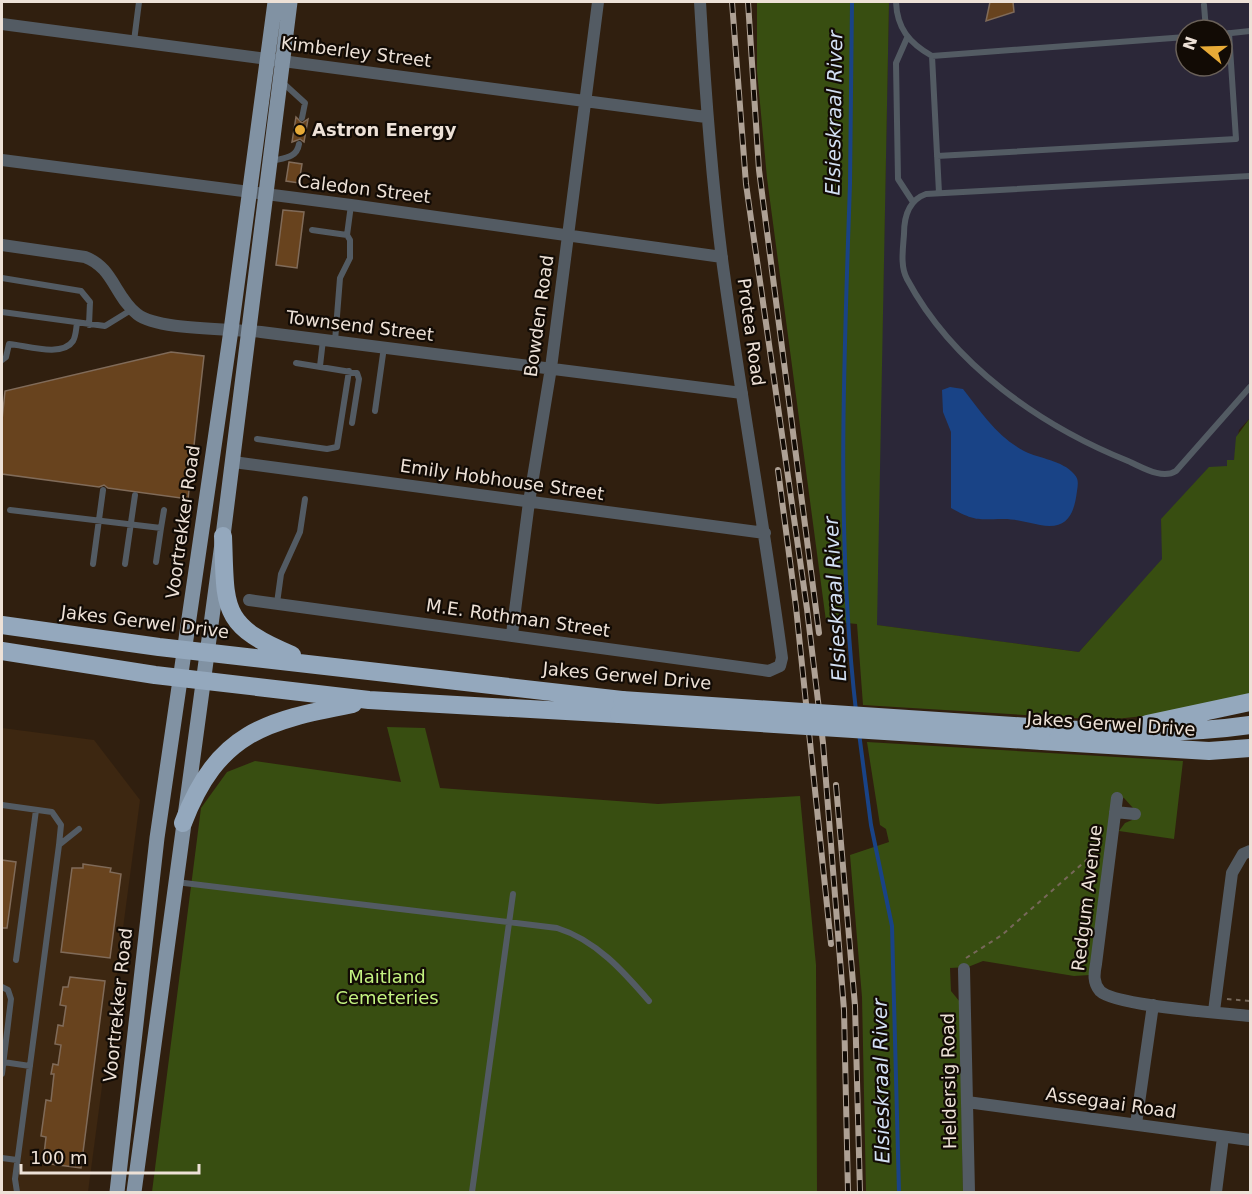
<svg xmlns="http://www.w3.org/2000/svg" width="1252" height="1194" font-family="'DejaVu Sans',sans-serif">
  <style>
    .commercial { fill: #2b2738; fill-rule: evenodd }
    .built { fill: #3d2711 }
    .green { fill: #384e11 }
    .water { fill: #194386 }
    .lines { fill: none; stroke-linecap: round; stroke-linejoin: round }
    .stream { stroke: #194386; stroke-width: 4 }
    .building { fill: #68431e; stroke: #806b59; stroke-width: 1.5 }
    .path { stroke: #77685a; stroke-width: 2; stroke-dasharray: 4.5 4.5; stroke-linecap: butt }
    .lane { stroke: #535b63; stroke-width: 6 }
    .street { stroke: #535b63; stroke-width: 12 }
    .primary { stroke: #8192a3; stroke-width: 15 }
    .highway { stroke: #94a8bd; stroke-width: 18 }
    .rail-casing { stroke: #aea195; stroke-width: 6 }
    .rail { stroke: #120b05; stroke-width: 4; stroke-dasharray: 11; stroke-linecap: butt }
    .highway-bridge { stroke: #94a8bd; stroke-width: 18 }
    .poi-dot { fill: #e8ab37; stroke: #120b05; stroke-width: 2 }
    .labels { text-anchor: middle; stroke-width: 4.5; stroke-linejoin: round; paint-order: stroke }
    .street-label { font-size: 18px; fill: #ede1d7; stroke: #120b05 }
    .poi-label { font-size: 18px; font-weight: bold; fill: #ede1d7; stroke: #120b05; text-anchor: start }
    .park-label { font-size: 18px; fill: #c4f381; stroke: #120b05 }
    .water-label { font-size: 20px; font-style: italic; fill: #d3e0f4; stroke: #120b05 }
  </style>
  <rect width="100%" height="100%" fill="#301f0f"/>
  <path class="commercial" d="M889,2h361v416l-11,12 -5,30 -73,59 2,40 -84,93 -203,-27zM1186,30h36v36h-36z"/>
  <path class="built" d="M2,728l92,12 46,60 -52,392h-86z"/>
  <path class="green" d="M757,2h132l-12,623 202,27 83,-93 -1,-40 48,-52 18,-1v-6h7l2,-23 14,-19v276l-87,20 -57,6 -243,-15 -6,-81 -31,-3 -59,-443 -10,-107z
    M387,727l38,1 15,60 218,16 142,-8 16,169 1,227h-665l49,-384 26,-36 28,-11 146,21z
    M867,742l316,19 -9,78 -55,-8 6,-8 7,-3 1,-12 -9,-10 -11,-2 -23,179 -16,1 -91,-15 -15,6 -18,1 1,23 9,11 3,190h-97l-4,-195 -12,-142 39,-13 -3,-13 -6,-4z"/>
  <path class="water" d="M950,387l13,2c18,23 34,48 61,62 16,8 38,9 50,23 5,5 4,10 3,17 -3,24 -10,39 -37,34 -11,-2 -24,-6 -36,-6 -26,0 -28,3 -53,-11v-76l-8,-20 -1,-22z"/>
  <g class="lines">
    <path class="stream" d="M852,2c-1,60 -1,121 -2,182 -6,175 -14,352 6,527
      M859,733l12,92 21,101 7,266"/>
  </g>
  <path class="building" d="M990,2h23l1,10 -28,9z
    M296,117l6,6 6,-4 -4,23 -4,-3 -8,3z
    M289,162l13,2 -3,19 -13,-2z
    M283,210l21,2 -7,56 -21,-3z
    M171,352l33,4 -16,143 -80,-11 -4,-3 -5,2 -97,-13v-54l3,-29z
    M2,860l14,2 -9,66h-5z
    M83,864l28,4 -1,4 11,2 -11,84 -49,-6 11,-84h11z
    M70,977l35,4 -24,187 -38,-5 3,-26 -5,-1 5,-36 5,1 3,-27h-3l2,-10 5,1 3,-20 -6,-1 3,-19 5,1 3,-20 -6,-1 3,-18h5z"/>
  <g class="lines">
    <path class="path" d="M966,958l36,-23 97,-86
      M1227,999l23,2"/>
    <path class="lane" d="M896,2c1,26 13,41 36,54
      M1204,5l2,25
      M1222,34l28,-3
      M907,38l-11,25 2,116 15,23
      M134,41l5,-39
      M932,56l254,-19
      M932,56l7,137
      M282,82l23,21 -3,15
      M937,156l299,-17 -7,-106
      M272,161c12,-3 25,-3 27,-17
      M1250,176l-324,18c-17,6 -22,23 -22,40 -1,15 -4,32 3,45 46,86 134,147 221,182 14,6 34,19 48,10l74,-84
      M312,230l35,5 4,-30
      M2,278l79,13 9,11 -1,23
      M2,312l103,14 26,-16
      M335,341l5,-63 10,-20v-18l-3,-5
      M2,360l4,-3 3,-13c16,1 53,14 64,-3 3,-5 3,-12 4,-18
      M296,363l61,10 2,6 -7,44
      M320,366l3,-26
      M375,411l9,-64
      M257,439l70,10 10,-2 12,-76
      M10,510l151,18 -5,34
      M161,528l3,-18
      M93,564l10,-74
      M125,564l10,-69
      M277,603l4,-29 19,-42 5,-33
      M2,805l50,7 9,13 -2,20
      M176,882l381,46c39,12 67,44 92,73
      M16,960l20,-150
      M2,987l6,3 3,9 -9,75
      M3,1062l27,4
      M2,1158l15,2
      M17,1192l-2,-13 44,-334 20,-16
      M472,1192l41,-298"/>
    <path class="street" d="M2,24l704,93
      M2,160l349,45 371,52
      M2,245l83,12c28,10 30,40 52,57 21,17 95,14 124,18l481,61
      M233,462l532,71
      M249,600l520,71 11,-5 2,-8c-18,-134 -42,-266 -60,-399 -11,-86 -17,-171 -22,-257
      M512,634l17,-132 22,-134 47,-366
      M1117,798l-21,166c-2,10 -3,19 4,27 15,15 124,22 150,25
      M1115,812l20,2
      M964,969l5,223
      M1214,1011l18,-138 11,-19 7,-3
      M967,1102l283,38
      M1136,1124l17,-119
      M1216,1192l7,-55"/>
    <path class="primary" d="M117,1192l40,-354 74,-508 44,-328
      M134,1192l89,-656 67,-534"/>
    <path class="highway" d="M223,536c3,72 -4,89 69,119
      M2,625l157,22 463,53
      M2,651l153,24 214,25 250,14
      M1147,724l103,-22
      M1044,728c70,4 137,7 206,-3
      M1042,741l167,10 41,-3
      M183,823c35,-91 82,-102 170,-119"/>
    <g class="rail-casing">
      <path id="rail" d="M732,2l14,182 61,425 16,134 21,267 4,182
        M748,2l11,168 60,463
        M778,470l18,137 35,337
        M836,785l19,221 5,186"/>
    </g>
    <use href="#rail" class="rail"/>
    <path class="highway-bridge" d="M622,700l422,28
      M619,714l423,27"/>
  </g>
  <circle class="poi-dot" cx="300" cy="130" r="6"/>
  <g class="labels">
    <g class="street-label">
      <text transform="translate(356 52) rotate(7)" y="6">Kimberley Street</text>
      <text transform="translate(364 189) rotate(7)" y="6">Caledon Street</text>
      <text transform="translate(539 316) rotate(-82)" y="6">Bowden Road</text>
      <text transform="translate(360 326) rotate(7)" y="6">Townsend Street</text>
      <text transform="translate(751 332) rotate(82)" y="6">Protea Road</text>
      <text transform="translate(502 480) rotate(8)" y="6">Emily Hobhouse Street</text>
      <text transform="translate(183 522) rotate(-82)" y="6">Voortrekker Road</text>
      <text transform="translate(518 618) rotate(8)" y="6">M.E. Rothman Street</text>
      <text transform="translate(145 622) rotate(7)" y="6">Jakes Gerwel Drive</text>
      <text transform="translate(627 676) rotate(5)" y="6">Jakes Gerwel Drive</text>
      <text transform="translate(1111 724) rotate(4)" y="6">Jakes Gerwel Drive</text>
      <text transform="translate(1087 898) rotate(-83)" y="6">Redgum Avenue</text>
      <text transform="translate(118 1005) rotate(-84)" y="6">Voortrekker Road</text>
      <text transform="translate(949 1081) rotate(-91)" y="6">Heldersig Road</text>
      <text transform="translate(1111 1103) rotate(8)" y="6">Assegaai Road</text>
    </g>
    <g class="poi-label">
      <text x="312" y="136">Astron Energy</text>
    </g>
    <g class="park-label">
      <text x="387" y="983">Maitland<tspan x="387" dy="21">Cemeteries</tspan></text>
    </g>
    <g class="water-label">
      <text transform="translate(834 113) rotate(-89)" y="7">Elsieskraal River</text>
      <text transform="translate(835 599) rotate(-93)" y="7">Elsieskraal River</text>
      <text transform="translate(881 1081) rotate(-91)" y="7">Elsieskraal River</text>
    </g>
  </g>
  <rect width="1252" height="1194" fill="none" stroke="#ede1d7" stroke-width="6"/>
  <g transform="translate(1204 48) rotate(289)"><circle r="28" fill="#120b05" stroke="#6a6159" stroke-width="1.5"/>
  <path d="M0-4.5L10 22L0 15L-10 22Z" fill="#e8ab37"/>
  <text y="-9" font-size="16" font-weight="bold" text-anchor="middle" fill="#ede1d7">N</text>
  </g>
  <path d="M21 1164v9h178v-9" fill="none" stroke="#ede1d7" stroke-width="3"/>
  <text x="30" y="1164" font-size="18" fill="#ede1d7" stroke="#120b05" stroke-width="4.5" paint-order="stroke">100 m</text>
</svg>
